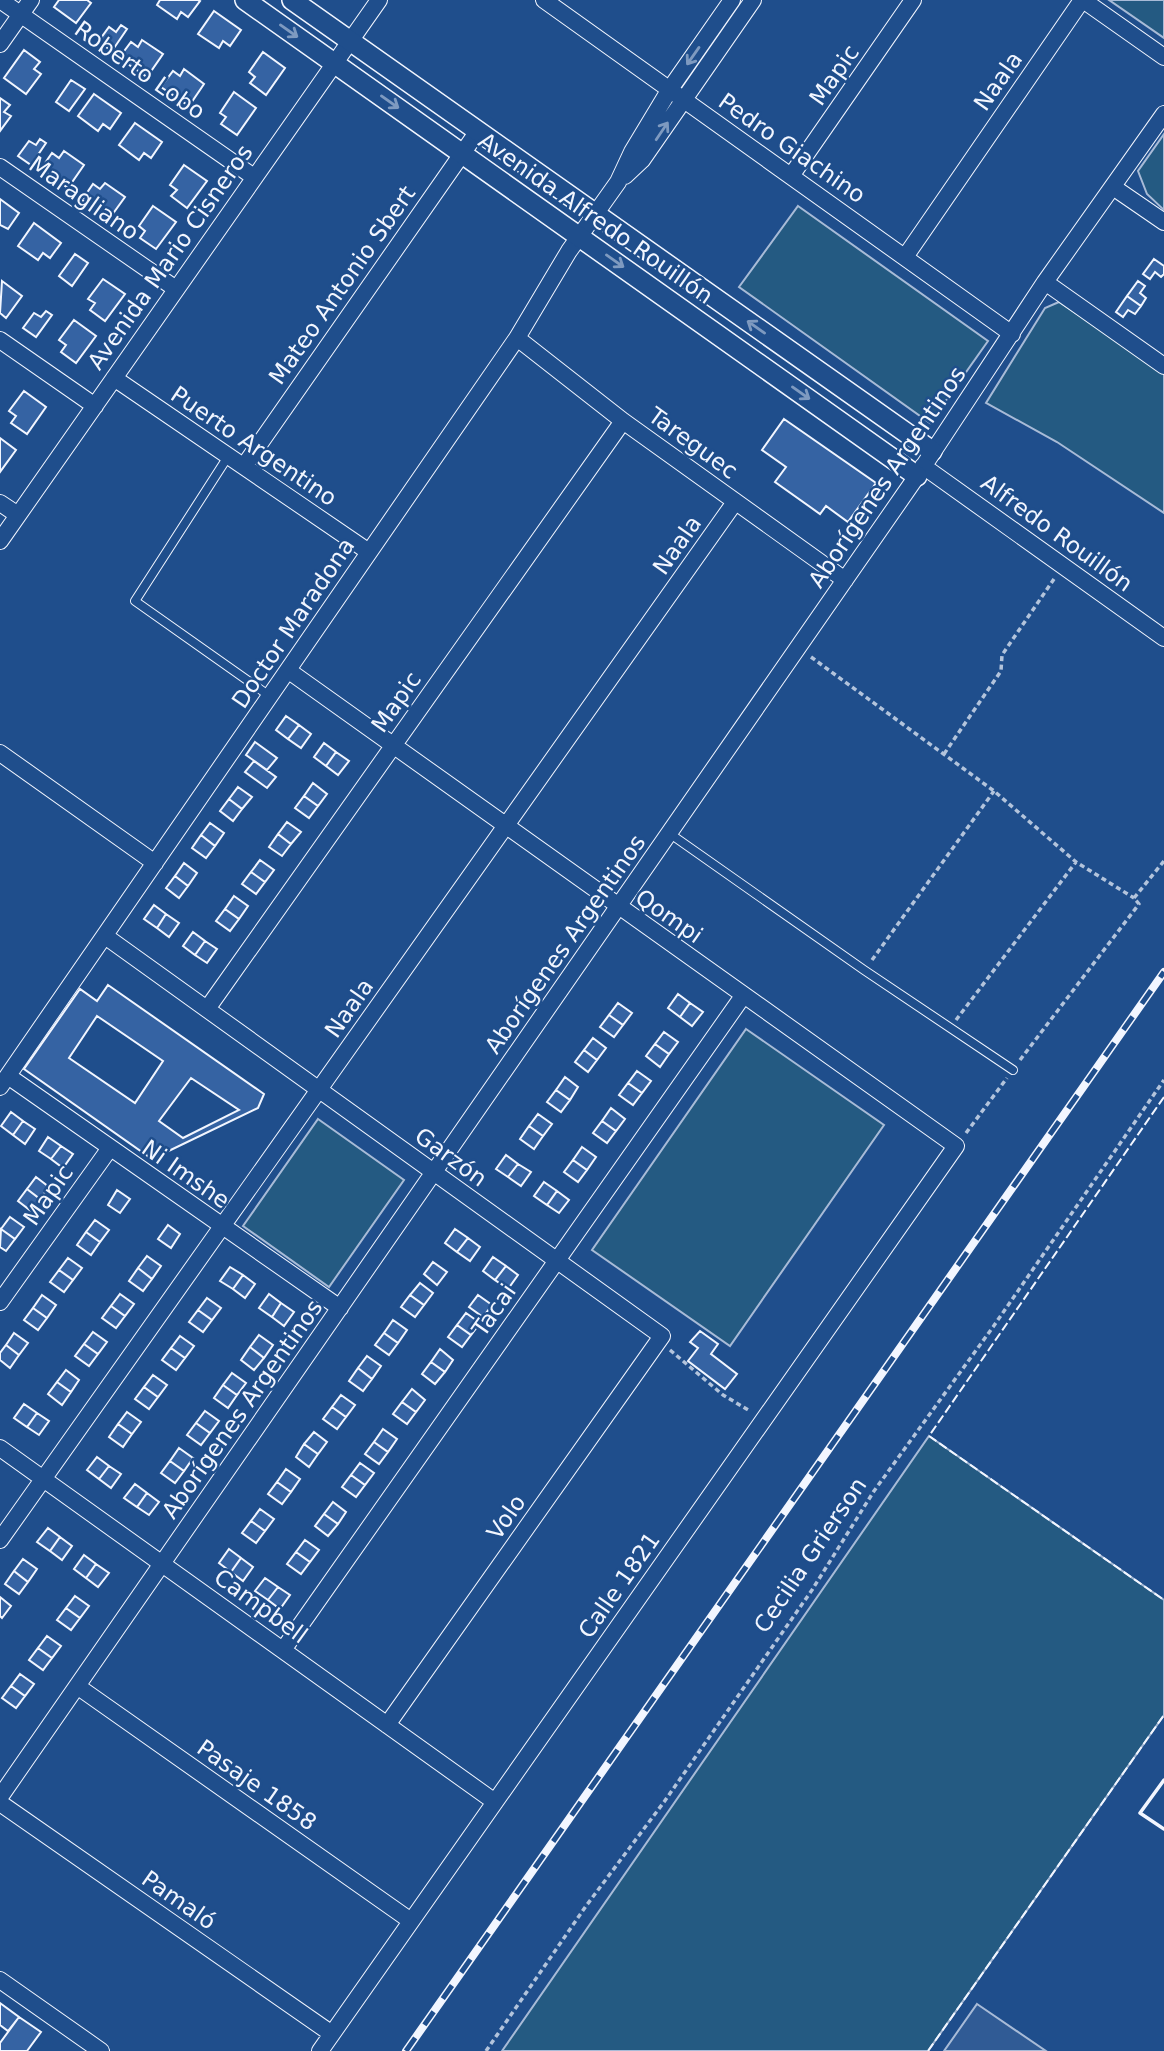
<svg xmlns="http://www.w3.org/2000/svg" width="1164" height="2051" font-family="'DejaVu Sans',sans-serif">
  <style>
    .green { fill: #245a82; stroke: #a8bbd7; stroke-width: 2 }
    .parking { fill: #305b95; stroke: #a8bbd7; stroke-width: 2 }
    .building { fill: #3563a3; stroke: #f2f6ff; stroke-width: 2; fill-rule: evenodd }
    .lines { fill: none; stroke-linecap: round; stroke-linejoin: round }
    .service-casing { stroke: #f2f6ff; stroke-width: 10 }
    .minor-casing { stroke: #f2f6ff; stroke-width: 18 }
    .tertiary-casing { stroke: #f2f6ff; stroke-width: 22 }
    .path { stroke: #b3c4dc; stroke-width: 3.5; stroke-dasharray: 5 3.5; stroke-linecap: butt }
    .service { stroke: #1f4e8c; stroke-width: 8 }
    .minor { stroke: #1f4e8c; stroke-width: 16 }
    .tertiary { stroke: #1f4e8c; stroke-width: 19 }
    .rail-casing { stroke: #f2f6ff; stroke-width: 8 }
    .rail { stroke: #1f4e8c; stroke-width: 5; stroke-dasharray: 16; stroke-linecap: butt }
    .fence { stroke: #f2f6ff; stroke-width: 2; stroke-dasharray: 9 3.5; stroke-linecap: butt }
    .wall { stroke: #f2f6ff; stroke-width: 3.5 }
    .oneway { stroke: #7e9ac0 }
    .labels { text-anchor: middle; stroke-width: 5; stroke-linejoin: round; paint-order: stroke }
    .street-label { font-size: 23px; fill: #f2f6ff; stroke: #1f4e8c }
  </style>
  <rect width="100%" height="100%" fill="#1f4e8c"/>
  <path class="green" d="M1109,0h55v38z
    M1164,134v76l-17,-16 -9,-23z
    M798,206l190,135 -58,82 -191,-136z
    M1059,302l105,70v141l-107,-71 -71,-39 59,-95z
    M746,1029l138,96 -154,221 -138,-96z
    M318,1119l86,61 -75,107 -86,-61z
    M929,1436l235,164v115l-236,336h-426z"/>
  <path class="parking" d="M977,2004l69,47h-102z"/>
  <path class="building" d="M59,0h28l4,3 -15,20 -22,-16z
    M160,0h38l2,1 -12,16 -7,-5 -4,7 -20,-14z
    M214,11l27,19 -11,16 -7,-5 -4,7 -21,-14z
    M121,25l6,4 -15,22 -14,-9 11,-15 7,5z
    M142,40l21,14 -16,23 -28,-19 12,-16 7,5z
    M24,50l16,12 -6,7 7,5 -15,20 -22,-16z
    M263,52l22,16 -19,27 -16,-12 5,-6 -6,-5z
    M184,69l20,15 -15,22 -28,-19 12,-16 7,5z
    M71,80l14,9 -16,22 -13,-9z
    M234,92l22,16 -19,27 -16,-11 5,-7 -6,-4z
    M94,94l27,19 -11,16 -7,-5 -5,7 -20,-15z
    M0,98l10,7 -6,7 7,4 -11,15z
    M135,123l27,19 -11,16 -7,-5 -5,7 -20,-15z
    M40,139l6,4 -15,22 -13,-9 11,-15 7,4z
    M64,151l20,14 -16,23 -27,-19 11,-16 7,5z
    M184,165l23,16 -20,27 -16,-12 6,-6 -7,-5z
    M105,183l20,14 -16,22 -27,-19 11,-16 7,5z
    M0,199l19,14 -11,16 -8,-4z
    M153,206l23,16 -20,27 -16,-11 5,-7 -6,-5z
    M34,223l27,20 -11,15 -7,-5 -5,7 -20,-14z
    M75,254l13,9 -16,23 -13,-10z
    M1154,259l10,7v8l-3,3 -6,-5 -5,7 -7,-5z
    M103,279l22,15 -20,27 -15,-11 5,-7 -7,-4z
    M2,281l20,15 -16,22 -6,-5z
    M1138,281l7,5 -5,7 6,5 -5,8 -14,-10z
    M1127,296l14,10 -6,8 -7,-4 -5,7 -7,-5z
    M46,311l6,4 -16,22 -13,-9 11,-15 7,4z
    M74,320l22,16 -20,27 -15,-11 5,-7 -7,-5z
    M24,391l22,16 -19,27 -16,-11 5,-7 -7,-5z
    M784,419l92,64 -28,39 -22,-16 -6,8 -45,-32 11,-15 -24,-17z
    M0,438l16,12 -16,22z
    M286,716l13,9 -11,14 -12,-9z
    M299,725l12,9 -10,14 -13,-9z
    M255,742l22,16 -10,12 -21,-15z
    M324,743l12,9 -10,14 -12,-9z
    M336,752l13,9 -11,14 -12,-9z
    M254,761l22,16 -9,11 -22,-16z
    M313,783l14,11 -9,12 -14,-10z
    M238,787l14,10 -10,12 -13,-10z
    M304,796l14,10 -9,12 -14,-10z
    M229,799l13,10 -9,12 -13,-10z
    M287,822l14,10 -10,12 -13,-10z
    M210,823l14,10 -9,13 -14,-11z
    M278,834l13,10 -9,12 -13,-9z
    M201,835l14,11 -9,12 -14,-10z
    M260,860l14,10 -9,12 -14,-10z
    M184,863l13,10 -9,13 -13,-10z
    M251,872l14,10 -9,12 -14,-10z
    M175,876l13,10 -9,12 -13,-10z
    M234,896l14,10 -9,13 -14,-10z
    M154,905l12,9 -9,14 -13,-9z
    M225,909l14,10 -9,12 -14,-10z
    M166,914l13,9 -10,14 -12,-9z
    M193,932l12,9 -10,14 -12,-9z
    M205,941l12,8 -10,14 -12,-8z
    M108,985l156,109 -6,14 -106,51 -128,-90 56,-80 17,12zM97,1016l66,45 -28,42 -66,-45zM191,1078l48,32 -56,28 -24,-17z
    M678,994l12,9 -10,14 -12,-9z
    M618,1003l14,10 -9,12 -14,-10z
    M690,1003l13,9 -11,14 -12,-9z
    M609,1015l14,10 -9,12 -14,-10z
    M664,1032l14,10 -9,12 -14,-10z
    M593,1038l13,10 -9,12 -13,-10z
    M655,1044l14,10 -9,13 -14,-11z
    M584,1050l13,10 -9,12 -13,-10z
    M637,1071l14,10 -9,12 -14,-10z
    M565,1077l13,10 -8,13 -14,-10z
    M628,1083l14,10 -9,12 -14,-10z
    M556,1090l14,10 -9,12 -14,-10z
    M611,1108l14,11 -9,12 -14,-10z
    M11,1112l12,9 -10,14 -12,-9z
    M538,1114l14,10 -9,12 -14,-10z
    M23,1121l12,8 -10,15 -12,-9z
    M602,1121l14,10 -9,12 -14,-10z
    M529,1126l14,10 -9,13 -14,-10z
    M48,1137l13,9 -10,13 -12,-8z
    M61,1146l12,8 -10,14 -12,-9z
    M582,1147l14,10 -9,13 -14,-10z
    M506,1155l12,9 -10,13 -12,-8z
    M573,1160l14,10 -9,12 -14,-10z
    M518,1164l13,8 -10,14 -13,-9z
    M36,1177l13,10 -9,12 -13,-10z
    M544,1182l13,9 -10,14 -13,-9z
    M27,1189l13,10 -9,12 -13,-10z
    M117,1190l13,9 -10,14 -12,-8z
    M557,1191l12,9 -10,13 -12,-8z
    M10,1217l14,10 -9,12 -14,-10z
    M95,1220l14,10 -9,12 -14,-10z
    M168,1225l12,9 -9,14 -13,-9z
    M1,1229l14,10 -9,12 -6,-4z
    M455,1229l13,9 -11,14 -12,-9z
    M86,1232l14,10 -9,13 -14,-10z
    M468,1238l12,9 -10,14 -13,-9z
    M147,1256l14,10 -9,13 -14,-11z
    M493,1257l13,9 -11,14 -12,-9z
    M68,1258l14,10 -9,12 -14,-10z
    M433,1262l14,10 -10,13 -13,-11z
    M506,1266l12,9 -10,14 -13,-9z
    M230,1267l13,8 -10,14 -13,-8z
    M138,1268l14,11 -9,12 -14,-10z
    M59,1270l14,10 -9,12 -14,-10z
    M243,1275l12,9 -10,14 -12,-9z
    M420,1283l13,10 -9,12 -14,-10z
    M120,1294l14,10 -9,12 -14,-10z
    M269,1294l12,9 -9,14 -13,-9z
    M42,1295l14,10 -9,13 -14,-10z
    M410,1295l14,10 -9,12 -14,-10z
    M478,1295l14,10 -9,12 -14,-10z
    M207,1298l14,10 -9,12 -14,-10z
    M281,1303l13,9 -10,14 -12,-9z
    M111,1306l14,10 -9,12 -14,-10z
    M33,1308l14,10 -9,12 -14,-10z
    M198,1310l14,10 -9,12 -14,-10z
    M466,1313l14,10 -9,12 -14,-10z
    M393,1320l14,10 -9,13 -14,-10z
    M457,1325l14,10 -9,12 -14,-10z
    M700,1331l18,13 -7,10 26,20 -12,15 -37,-28 10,-13 -8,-6z
    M93,1332l14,10 -9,12 -14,-10z
    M14,1333l14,10 -9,12 -13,-10z
    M384,1333l14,10 -9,12 -14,-10z
    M259,1335l14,10 -9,13 -14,-11z
    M180,1336l14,10 -9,12 -14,-10z
    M84,1344l14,10 -9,12 -14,-10z
    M6,1345l13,10 -9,13 -10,-8v-7z
    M250,1347l14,11 -10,12 -13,-10z
    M171,1348l14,10 -9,12 -14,-10z
    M440,1349l13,11 -8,12 -14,-10z
    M367,1356l14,10 -9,13 -14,-11z
    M431,1362l14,10 -10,12 -13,-10z
    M358,1368l14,11 -9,12 -14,-10z
    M66,1370l13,10 -8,12 -14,-10z
    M232,1373l14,10 -9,12 -14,-10z
    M153,1375l14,10 -9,12 -14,-10z
    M57,1382l14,10 -9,13 -14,-11z
    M223,1385l14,10 -9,13 -14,-10z
    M144,1387l14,10 -9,12 -14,-10z
    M412,1389l13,11 -9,12 -14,-10z
    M341,1395l14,10 -9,12 -14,-10z
    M402,1402l14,10 -9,12 -14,-10z
    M24,1404l13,9 -10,14 -13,-9z
    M332,1407l14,10 -9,12 -14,-10z
    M205,1411l14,10 -9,12 -14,-10z
    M127,1412l14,10 -9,12 -14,-10z
    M37,1413l12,8 -10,14 -12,-8z
    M196,1423l14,10 -9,12 -14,-10z
    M118,1424l14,10 -9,13 -14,-10z
    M383,1429l14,10 -9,13 -14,-10z
    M314,1432l13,10 -9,12 -14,-10z
    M374,1442l14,10 -9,12 -14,-10z
    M304,1444l14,10 -9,13 -13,-10z
    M179,1448l14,10 -9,13 -14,-10z
    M97,1457l12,9 -10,13 -12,-9z
    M170,1461l14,10 -9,12 -14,-10z
    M360,1463l14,10 -9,12 -14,-10z
    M109,1466l12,8 -10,14 -12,-9z
    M286,1469l14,10 -9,13 -14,-10z
    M351,1475l14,10 -9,12 -14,-10z
    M277,1482l14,10 -9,12 -14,-10z
    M135,1484l12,9 -10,14 -13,-9z
    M147,1493l12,9 -10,13 -12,-8z
    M333,1502l13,10 -8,12 -14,-10z
    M260,1509l14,10 -9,12 -14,-10z
    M324,1514l14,10 -10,12 -13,-10z
    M251,1521l14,10 -9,12 -14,-10z
    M48,1528l12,9 -10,14 -13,-9z
    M60,1537l12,9 -10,14 -12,-9z
    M305,1540l14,10 -9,12 -14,-10z
    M229,1549l12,9 -10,14 -12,-9z
    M296,1552l14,10 -9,12 -14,-10z
    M84,1555l12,9 -10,14 -12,-9z
    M241,1558l12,9 -10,14 -12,-9z
    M23,1559l14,10 -9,13 -14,-11z
    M96,1564l13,9 -11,14 -12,-9z
    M14,1571l14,11 -9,12 -14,-10z
    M265,1578l13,9 -10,13 -13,-9z
    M278,1587l12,8 -10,14 -12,-9z
    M75,1596l14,10 -9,12 -14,-10z
    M0,1597l11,9 -9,12 -2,-2z
    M66,1608l14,10 -9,12 -14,-10z
    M47,1636l14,10 -9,12 -14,-10z
    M38,1648l14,10 -9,12 -14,-10z
    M20,1674l14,10 -9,12 -14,-10z
    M11,1686l14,10 -9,12 -14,-10z
    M0,2003l19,14 -11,14 -8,-6z
    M19,2017l22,15 -14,19h-27v-8z"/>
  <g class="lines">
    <g class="service-casing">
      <path id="service" d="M229,455l-94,146 136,96
        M669,833l195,137 149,100"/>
    </g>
    <g class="minor-casing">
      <path id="minor" d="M0,0l254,177
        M544,0l468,334
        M1083,0l81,57
        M0,44l31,-44
        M0,167l176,122
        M625,176l17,-16 111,-160
        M791,176l122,-176
        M1113,187l51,35
        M905,257l177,-257
        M1045,282l119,84
        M517,338l106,83 222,159
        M0,340l95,66
        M114,378l255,174
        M244,466l234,-335
        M923,466l241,172
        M0,503l18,12
        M0,541l379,-541
        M289,671l667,475 -636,905
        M0,753l155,110
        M105,936l557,400 -275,389
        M207,1009l416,-588
        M8,1076l332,232
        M0,1087l517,-749 52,-87 49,-69 14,-30 38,-63 62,-89
        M0,1302l110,-154
        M0,1448l495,354
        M0,1540l735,-1038
        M283,1650l460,-654
        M77,1686l334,235
        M0,1797l917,-1321 128,-194 119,-168
        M0,1803l332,231
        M0,1980l101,71"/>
    </g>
    <g class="tertiary-casing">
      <path id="tertiary" d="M245,0l672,476
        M292,0l640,451"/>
    </g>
    <path class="path" d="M811,657l183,134 82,71 58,36
      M944,754l57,-83 1,-16 52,-76
      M872,960l122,-169
      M956,1020l120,-158
      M1020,1060l119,-156 -5,-6 30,-37
      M966,1133l41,-55
      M670,1350l53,45 27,16
      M486,2051l100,-145 78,-104 148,-212 62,-99 119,-164 171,-247"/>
    <use href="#service" class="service"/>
    <use href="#minor" class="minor"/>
    <use href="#tertiary" class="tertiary"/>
    <g class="rail-casing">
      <path id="rail" d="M406,2051l758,-1079"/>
    </g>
    <use href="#rail" class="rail"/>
    <path class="fence" d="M1164,1097l-235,339 235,164
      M928,2051l236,-336"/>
    <path class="wall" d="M1164,1780l-24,33 24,16"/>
  </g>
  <defs><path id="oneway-shaft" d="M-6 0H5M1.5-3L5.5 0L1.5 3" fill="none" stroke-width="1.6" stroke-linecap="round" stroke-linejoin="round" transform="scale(1.75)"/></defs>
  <g class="oneway">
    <use href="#oneway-shaft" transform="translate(289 31) rotate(35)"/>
    <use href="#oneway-shaft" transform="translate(693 56) rotate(125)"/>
    <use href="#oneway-shaft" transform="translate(390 102) rotate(35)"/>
    <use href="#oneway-shaft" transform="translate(662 131) rotate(-56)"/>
    <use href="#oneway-shaft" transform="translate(615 261) rotate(35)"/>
    <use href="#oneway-shaft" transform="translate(756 327) rotate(-145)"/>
    <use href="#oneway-shaft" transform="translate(801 393) rotate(35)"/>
  </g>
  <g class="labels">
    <g class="street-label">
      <text transform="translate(140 70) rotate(35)" y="8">Roberto Lobo</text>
      <text transform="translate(834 75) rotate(-55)" y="8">Mapic</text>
      <text transform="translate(998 81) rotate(-55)" y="8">Naala</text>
      <text transform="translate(792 148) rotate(35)" y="8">Pedro Giachino</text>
      <text transform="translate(84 198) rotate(35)" y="8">Maragliano</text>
      <text transform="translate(596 218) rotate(35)" y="8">Avenida Alfredo Rouillón</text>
      <text transform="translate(170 257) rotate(-55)" y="8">Avenida Mario Cisneros</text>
      <text transform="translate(342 285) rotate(-55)" y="8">Mateo Antonio Sbert</text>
      <text transform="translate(693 443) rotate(36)" y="8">Tareguec</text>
      <text transform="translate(254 446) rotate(34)" y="8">Puerto Argentino</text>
      <text transform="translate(887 477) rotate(-56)" y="8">Aborígenes Argentinos</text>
      <text transform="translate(1057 533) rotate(36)" y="8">Alfredo Rouillón</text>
      <text transform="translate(677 545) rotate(-55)" y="8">Naala</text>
      <text transform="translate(293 623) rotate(-56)" y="8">Doctor Maradona</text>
      <text transform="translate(396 702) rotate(-55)" y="8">Mapic</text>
      <text transform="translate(669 916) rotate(35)" y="8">Qompi</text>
      <text transform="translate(565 944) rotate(-55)" y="8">Aborígenes Argentinos</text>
      <text transform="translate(349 1008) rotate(-55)" y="8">Naala</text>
      <text transform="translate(451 1157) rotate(36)" y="8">Garzón</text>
      <text transform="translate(186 1174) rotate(35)" y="8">Ni Imshe</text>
      <text transform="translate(48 1195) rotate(-55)" y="8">Mapic</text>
      <text transform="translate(494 1310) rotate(-55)" y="8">Tacai</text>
      <text transform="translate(242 1409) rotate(-55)" y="8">Aborígenes Argentinos</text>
      <text transform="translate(506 1517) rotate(-55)" y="8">Volo</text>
      <text transform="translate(810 1555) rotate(-56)" y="8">Cecilia Grierson</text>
      <text transform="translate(619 1585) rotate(-55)" y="8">Calle 1821</text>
      <text transform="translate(261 1606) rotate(36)" y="8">Campbell</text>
      <text transform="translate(257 1785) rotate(35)" y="8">Pasaje 1858</text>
      <text transform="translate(179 1900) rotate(35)" y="8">Pamaló</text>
    </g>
  </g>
</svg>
